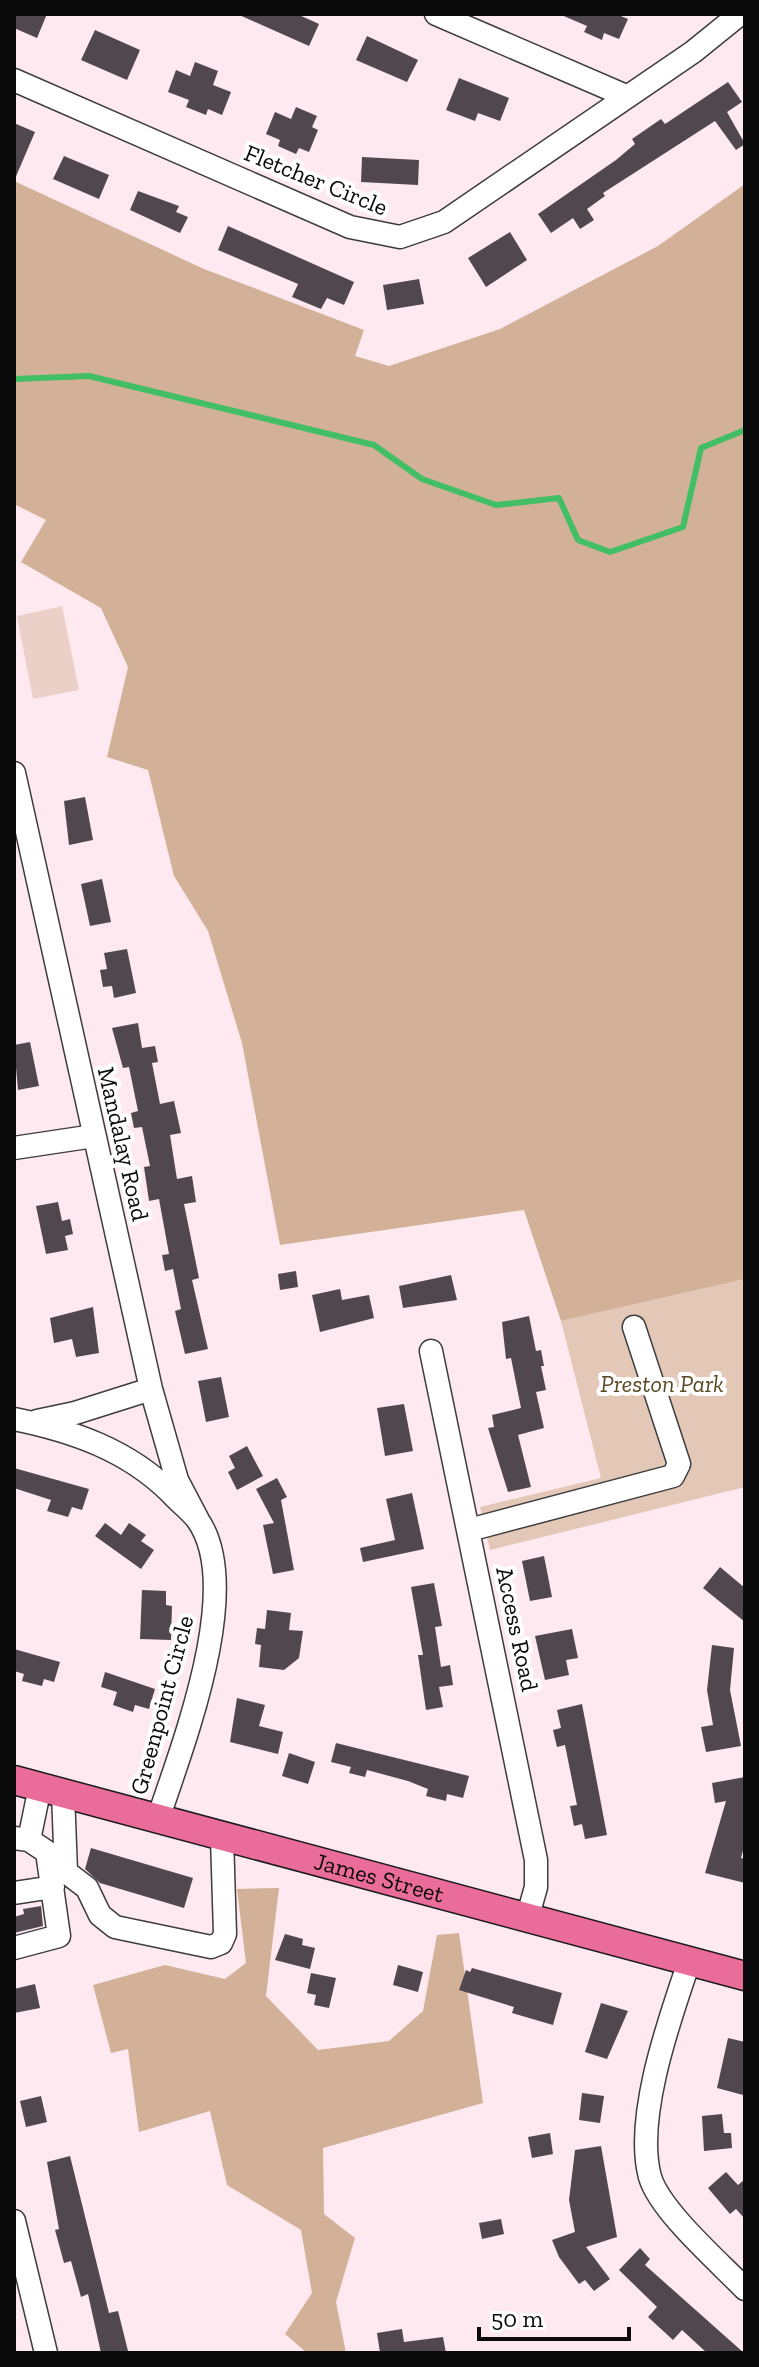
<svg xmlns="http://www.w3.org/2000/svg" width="759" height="2367" font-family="'Zilla Slab',serif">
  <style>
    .green { fill: #e3c7b7 }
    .forest { fill: #d2b198 }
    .pitch { fill: #ebd0c8 }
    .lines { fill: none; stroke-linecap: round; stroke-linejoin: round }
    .stream { stroke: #42be65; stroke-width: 6 }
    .building { fill: #51484f }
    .minor-casing { stroke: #3d3d3d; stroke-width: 25 }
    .major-casing { stroke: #1b1b1b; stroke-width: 31 }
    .minor { stroke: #fff; stroke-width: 22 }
    .major { stroke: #ea6c99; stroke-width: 28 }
    .labels { text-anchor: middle; stroke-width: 8; stroke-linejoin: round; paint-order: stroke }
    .street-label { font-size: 24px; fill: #0a0a0a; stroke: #fff }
    .park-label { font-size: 24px; font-style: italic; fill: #594822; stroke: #fff }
  </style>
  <rect width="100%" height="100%" fill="#fde9ef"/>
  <path class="green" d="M745,1279v208l-255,63 -10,-43 121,-29 -40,-157z"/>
  <path class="forest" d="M14,181l190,88 160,61 -9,26 34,10 111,-37 158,-83 87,-62v1095l-184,42 -37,-111 -244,35 -38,-202 -34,-112 -34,-55 -26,-106 -41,-13 21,-90 -27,-59 -80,-46 25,-42 -32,-16z
    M279,1888l-13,108 52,54 71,-9 34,-30 14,-76 22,-2 24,170 -160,45 1,66 31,24 -19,64 10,51h-39l-22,-19 27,-41 -11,-63 -74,-45 -17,-74 -71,21 -11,-83 -17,4 -18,-68 72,-20 60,14 21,-16 -9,-74z"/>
  <path class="pitch" d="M62,606l17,84 -46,9 -16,-83z"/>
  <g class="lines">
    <path class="stream" d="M14,379l75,-3 285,69 48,34 74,26 63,-7 19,42 32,12 73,-25 18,-79 44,-18"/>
  </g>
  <path class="building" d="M14,14h33l-10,24 -23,-10z
    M237,14h60l22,10 -10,22z
    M559,14h57l12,5 -9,20 -15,-6 -2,7 -18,-8 3,-6z
    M95,30l45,20 -13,30 -46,-20z
    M367,36l51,24 -11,22 -51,-22z
    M195,62l23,9 -5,14 18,7 -9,23 -14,-6 -2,6 -20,-8 3,-7 -21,-8 8,-22 14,6z
    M459,78l50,20 -9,23 -22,-8 -3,8 -29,-11z
    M728,82l14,20 -15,10 18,32 -9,6 -21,-29 -112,72 2,3 -18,13 7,11 -14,9 -7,-11 -22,15 -13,-19 78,-54 19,-16 -3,-5 29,-20 4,5z
    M296,107l21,9 -5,11 6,3 -9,22 -10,-4 -3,6 -18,-8 2,-6 -14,-6 9,-22 16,7z
    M14,123l21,9 -21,49z
    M64,156l45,19 -10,24 -46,-20z
    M362,157l57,3 -1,25 -57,-3z
    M138,191l41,15 -3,6 12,5 -8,16 -50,-23z
    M228,226l126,56 -10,23 -17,-7 -6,11 -29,-12 6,-13 -80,-34z
    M510,232l17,28 -41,27 -18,-29z
    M419,279l5,25 -37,6 -4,-25z
    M85,797l8,43 -24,5 -5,-44z
    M102,879l9,43 -21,4 -9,-42z
    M127,949l9,44 -22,5 -2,-12 -9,1 -3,-17 7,-1 -3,-16z
    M138,1023l4,25 13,-2 3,16 -6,1 8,41 14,-3 7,32 -11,2 7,44 15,-3 4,26 -12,2 15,74 -7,2 16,69 -23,5 -10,-43 6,-2 -8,-40 -8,2 -3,-16 7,-1 -10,-55 -10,2 -5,-34 6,-1 -8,-39 -8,1 -3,-15 7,-2 -9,-44 -6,1 -11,-40z
    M30,1042l9,44 -21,4 -4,-45z
    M58,1202l4,19 8,-2 3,15 -8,2 3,14 -22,4 -10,-48z
    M296,1271l2,16 -18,3 -2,-16z
    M451,1275l6,25 -54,8 -4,-22z
    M340,1289l2,11 27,-5 5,23 -54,14 -8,-37z
    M93,1307l6,46 -23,4 -4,-18 -18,4 -4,-25z
    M529,1316l7,35 5,-1 3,16h-3l5,24 -10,2 8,36 -26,7 13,52 -23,5 -20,-64 6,-1 -2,-12 29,-7 -10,-50 -5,1 -4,-37z
    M221,1377l8,40 -23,5 -8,-41z
    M404,1404l9,47 -28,5 -8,-48z
    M247,1446l16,30 -26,14 -9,-18 7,-4 -6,-12z
    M14,1468l75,21 -7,21 -10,-3 -4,10 -21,-6 4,-11 -37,-12z
    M277,1478l10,19 -6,3 13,70 -21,4 -10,-49 11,-2 -18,-34z
    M412,1493l12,56 -61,13 -3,-14 35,-8 -9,-41z
    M105,1523l16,12 8,-12 17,12 -5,6 13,9 -13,19 -46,-33z
    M544,1556l8,41 -22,4 -8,-40z
    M720,1567l25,21v34l-42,-34z
    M434,1583l8,43 -7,1 6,40 9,-2 3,20 -14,2 4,20 -17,3 -8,-55h5l-12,-68z
    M142,1590l24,1v14l6,1 -1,34 -31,-1z
    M267,1610l24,3 -2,17 14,1 -4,27 -15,12 -25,-3 2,-22 -6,-1 2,-16 8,1z
    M572,1629l6,29 -12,2 3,15 -24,5 -10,-44z
    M712,1645l22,3 -4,42 11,56 -35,6 -5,-25 12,-2 -6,-35z
    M14,1649l46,13 -6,20 -10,-3 -2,7 -20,-5 2,-7 -10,-3z
    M105,1672l50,17 -6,20 -14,-4 -2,7 -20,-7 4,-13 -16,-5z
    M237,1698l28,7 -6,21 24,6 -5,22 -48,-12z
    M582,1704l25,131 -22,4 -3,-15 -8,2 -4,-20 7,-1 -12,-60 -8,2 -4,-17 8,-2 -4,-18z
    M336,1743l133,33 -6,22 -16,-4 -1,7 -20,-5 2,-7 -20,-8 -41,-11 -2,7 -16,-4 2,-6 -20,-5z
    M289,1753l26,9 -7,22 -26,-8z
    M745,1777v66l-4,15 4,1v24l-40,-10 21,-72 -11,2 -3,-20z
    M91,1848l102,30 -9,30 -84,-25 -15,-14z
    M41,1906l2,20 -29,7v-16l10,-3 -1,-5z
    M285,1934l18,5 -1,6 13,3 -5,21 -35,-9z
    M398,1965l25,7 -5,20 -25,-7z
    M472,1968l90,25 -9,32 -41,-12 2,-6 -55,-17 7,-20 4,2z
    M311,1973l25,5 -7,30 -15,-3 2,-10 -9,-2z
    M35,1984l5,24 -26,5v-24z
    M601,2003l27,8 -21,48 -22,-7z
    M728,2038l17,4 -2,53 -26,-7z
    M582,2093l22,3 -4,27 -21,-3z
    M41,2096l6,26 -21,5 -6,-26z
    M722,2114l2,19h7l1,15 -28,3 -2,-35z
    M550,2133l3,21 -21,4 -4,-21z
    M601,2146l16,91 -31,10 24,32 -16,12 -9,-11 -6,4 -20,-27 -7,-17 23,-8 -6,-32 6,-50z
    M70,2156l39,157 9,-2 10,40 -27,2 -13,-59 -7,3 -10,-36 -7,2 -9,-33 4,-1 -12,-67z
    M726,2172l12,13 7,-6v40l-9,-10 -6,5 -22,-26z
    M501,2219l3,15 -22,5 -3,-16z
    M640,2248l10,11 -5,6 99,88h-37l-25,-23 -9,10 -25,-23 9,-10 -38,-37z
    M402,2329l2,13 39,-5 3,16h-66l-3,-20z"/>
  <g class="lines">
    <g class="minor-casing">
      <path id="minor" d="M436,14l190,82
        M14,80l336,147 50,10 44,-15 249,-170 47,-38
        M14,773l137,616 26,91 21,40
        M14,1148l80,-12
        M431,1351l105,509v27l-9,32
        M14,1419c59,12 114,31 157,74 8,9 19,17 26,26 49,67 -16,230 -39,300
        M37,1421l38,-8 76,-24
        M469,1530l204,-54 6,-12 -45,-137
        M63,1793l3,79 21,16 13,27 15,12 96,20 10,-4 4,-9 -3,-97
        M14,1838l15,2 11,-53
        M14,1893l39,-6
        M14,1948l45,-12 -12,-84 -18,-12
        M689,1962c-19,56 -55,156 -39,215 10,34 70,86 95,112
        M14,2221l32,132"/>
    </g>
    <g class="major-casing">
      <g id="major">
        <path id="s1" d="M14,1780l731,196"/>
      </g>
    </g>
    <use href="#minor" class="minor"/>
    <use href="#major" class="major"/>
  </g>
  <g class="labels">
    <g class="street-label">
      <text transform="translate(316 180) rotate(22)" y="8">Fletcher Circle</text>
      <text transform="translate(123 1144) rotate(77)" y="8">Mandalay Road</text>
      <text transform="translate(517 1629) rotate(78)" y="8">Access Road</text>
      <text transform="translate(162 1705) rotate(-75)" y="8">Greenpoint Circle</text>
      <text dy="8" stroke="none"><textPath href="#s1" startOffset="378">James Street</textPath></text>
    </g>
    <g class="park-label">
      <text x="662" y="1392">Preston Park</text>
    </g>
  </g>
  <rect width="759" height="2367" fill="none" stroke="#0a0a0a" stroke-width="32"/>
  <path d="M479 2327v12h150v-12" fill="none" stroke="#0a0a0a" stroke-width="4"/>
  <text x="491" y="2327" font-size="24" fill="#0a0a0a" stroke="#ffffff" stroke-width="6" paint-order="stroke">50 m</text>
</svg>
